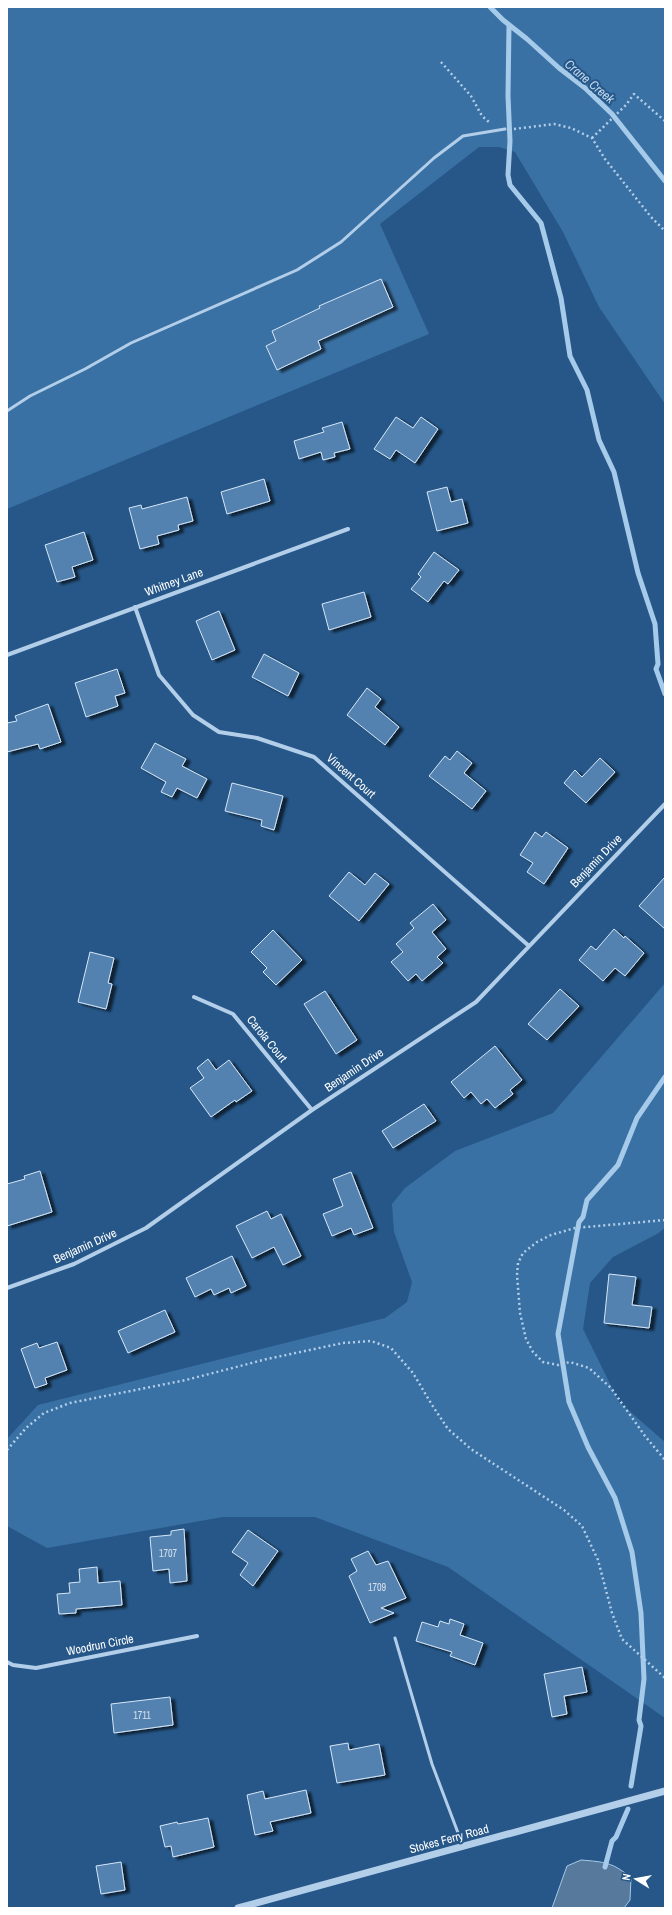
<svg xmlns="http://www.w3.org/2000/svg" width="672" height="1915" font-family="'Archivo Narrow',sans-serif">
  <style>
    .green { fill: #3a71a4 }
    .water { fill: #57799b; stroke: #a6caea }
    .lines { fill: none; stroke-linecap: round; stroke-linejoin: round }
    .stream { stroke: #a6caea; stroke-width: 5 }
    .building { fill: #5282b1; stroke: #d6e7f7; filter: url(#shadow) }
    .path { stroke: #b2cee9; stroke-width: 2.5; stroke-dasharray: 2 3; stroke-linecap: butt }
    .service { stroke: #b2cee9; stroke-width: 3 }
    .minor { stroke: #b2cee9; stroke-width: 4 }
    .tertiary { stroke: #b2cee9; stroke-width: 7 }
    .labels { text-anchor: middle; stroke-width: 4; stroke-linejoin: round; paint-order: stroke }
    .number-label { font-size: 10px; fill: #d4e0ec }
    .street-label { font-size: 12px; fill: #fff; stroke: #265788 }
    .water-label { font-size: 13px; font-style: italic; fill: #bdd8f0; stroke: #265788 }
  </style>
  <defs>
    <filter id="shadow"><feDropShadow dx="4.5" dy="2.5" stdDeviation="1" flood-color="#0009"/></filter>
  </defs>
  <rect width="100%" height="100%" fill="#265788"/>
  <path class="green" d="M7,7h658v397l-66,-97 -36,-75 -48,-80 -16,-5h-20l-99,77 49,110 -422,175z
    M665,983v245l-8,6 -44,23 -23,26 -7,46 36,73 46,40v276l-217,-151 -133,-50h-92l-176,31 -40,-22v-87l31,-34 347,-87 22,-16 5,-20 -18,-50 -2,-28 13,-16 50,-37 98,-38z"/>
  <path class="water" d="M581,1860c23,2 32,2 50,18l-1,22 -6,8h-72l15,-42z"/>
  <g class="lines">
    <path class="stream" d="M490,7l13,13 24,19 32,29 26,20 27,26 53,67
      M509,25l-1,71 2,45 -2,34 2,10 31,38 20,75 9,58 17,34 12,50 15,32 24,101 17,51 3,40 -2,5 9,25
      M631,1786l10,-60 -2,-6 5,-41 -3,-66 -9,-61 -17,-54 -27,-51 -19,-45 -11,-68 21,-112 4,-5 4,-17 31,-35 19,-47 28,-41
      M605,1867l7,-26 4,-4 12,-28"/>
  </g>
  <path class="building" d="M381,279l12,28 -75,34 3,8 -44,21 -11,-24 10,-5 -4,-10 48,-23 -1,-2z
    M396,417l17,11 8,-11 17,12 -23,34 -19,-13 -6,9 -16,-10z
    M342,422l8,27 -16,4 1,4 -12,3 -2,-8 -22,7 -5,-18 30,-9 -2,-4z
    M264,479l6,22 -43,13 -6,-22z
    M447,487l4,15 11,-3 6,24 -31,8 -10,-39z
    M187,497l6,24 -15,4 1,5 -22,6 2,8 -19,5 -11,-41 12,-3 1,4z
    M84,532l9,28 -21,7 3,10 -18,5 -12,-37z
    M434,552l25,18 -11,14 -4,-3 -16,21 -17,-13 10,-12 -3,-3z
    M364,592l7,25 -42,13 -7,-26z
    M219,611l16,39 -23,10 -16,-39z
    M264,654l35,19 -11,23 -36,-19z
    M117,669l8,24 -10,3 3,10 -32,11 -11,-34z
    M367,688l14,11 -6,8 24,20 -14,18 -38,-30z
    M48,704l13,38 -21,7 -2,-5 -31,8v-29l10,-2 -2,-5z
    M155,743l31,16 -4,7 25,13 -10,19 -20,-10 -5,9 -11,-5 5,-10 -25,-14z
    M457,751l15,12 -8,10 22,18 -14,18 -43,-33 16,-20 5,4z
    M600,758l15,14 -29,31 -22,-20 11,-13 7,7z
    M232,783l51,13 -9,34 -13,-4 1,-6 -37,-9z
    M535,832l7,5 4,-5 22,16 -24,36 -17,-12 6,-9 -13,-8z
    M349,872l16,13 10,-12 14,11 -30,37 -30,-25z
    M665,877v52l-26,-23z
    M433,904l13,16 -14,12 14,17 -9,8 6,6 -21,18 -6,-7 -8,7 -17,-19 12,-10 -7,-8 18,-16 -4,-5z
    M614,929l10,9 1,-2 19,17 -19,23 -10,-8 -12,13 -24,-21 12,-14 5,4z
    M273,930l29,30 -26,25 -13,-13 4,-4 -16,-16z
    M90,952l24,6 -6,25 4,1 -6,25 -28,-7z
    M560,989l19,17 -32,34 -19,-16z
    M325,991l32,49 -21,14 -32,-50z
    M495,1046l27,34 -12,10 3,4 -18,14 -8,-9 -6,5 -10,-12 -7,6 -13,-16z
    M208,1059l8,11 13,-10 23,31 -16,11 -1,-2 -24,17 -21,-29 14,-10 -7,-10z
    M424,1104l12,17 -43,27 -11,-17z
    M40,1171l12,41 -45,14v-42l18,-5 -1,-3z
    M351,1172l22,56 -19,7 -3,-7 -19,8 -9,-22 20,-8 -10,-27z
    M267,1211l4,8 10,-5 20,42 -18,9 -9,-18 -22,11 -16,-32z
    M232,1256l14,30 -15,7 -2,-5 -15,7 -3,-6 -16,8 -9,-19z
    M609,1274l27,3 -4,28 20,2 -3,21 -45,-5z
    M165,1310l10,22 -47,21 -10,-22z
    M57,1342l10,28 -22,8 2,6 -12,4 -14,-39 16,-6 2,5z
    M184,1529l3,52 -17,2 -1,-14 -16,2 -3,-34 21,-2v-4z
    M248,1530l30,21 -25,35 -13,-11 8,-12 -16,-11z
    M368,1551l8,14 12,-4 18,37 -25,10 13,5 -24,10 -21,-47 8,-5 -6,-12z
    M97,1567l1,16 22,-2 2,24 -46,4v4l-17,1 -2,-20 13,-1 -1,-10 11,-1 -1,-13z
    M450,1619l14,5 -4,11 23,8 -8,22 -25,-9 2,-4 -36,-11 6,-19 16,5 2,-6 9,3z
    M582,1667l5,25 -23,4 3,18 -15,3 -8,-43z
    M170,1697l3,28 -59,8 -3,-29z
    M348,1743l1,7 30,-6 6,31 -48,8 -7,-37z
    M306,1790l5,23 -41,9 3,9 -18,4 -8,-40 16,-4 2,8z
    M208,1818l6,29 -41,10 -2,-11 -6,1 -5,-21 17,-4 1,2z
    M121,1862l4,28 -24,4 -5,-28z"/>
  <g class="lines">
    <path class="path" d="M441,62l30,34 11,20 7,6
      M514,129l40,-5 17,4 21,10 13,21 46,58 14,14
      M592,138l34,-33 8,-11 31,27
      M665,1220l-90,8 -24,7 -14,7 -14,11 -5,10 -1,12 3,38 6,26 7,13 10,10 15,3 12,-3 19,6 22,20 34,48 20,24
      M7,1450l19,-22 18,-15 26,-10 116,-23 81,-21 76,-16 28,-2 20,7 22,25 19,32 16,24 23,20 93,61 18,16 16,34 14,53 10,26 43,39"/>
    <path class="service" d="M7,411l23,-15 55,-27 46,-26 166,-73 44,-28 93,-84 29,-22 42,-7
      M395,1638l37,126 31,82"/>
    <path class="minor" d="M135,607l24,68 34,40 26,17 38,6 57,19 215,189
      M7,655l341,-126
      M194,997l39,17 79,96
      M7,1288l67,-24 72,-36 166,-118 164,-108 189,-198
      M7,1662l6,3 23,3 161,-32"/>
    <path class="tertiary" d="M238,1908l427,-117"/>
  </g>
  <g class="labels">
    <g class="number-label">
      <text x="168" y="1557">1707</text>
      <text x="377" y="1591">1709</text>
      <text x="142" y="1719">1711</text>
    </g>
    <g class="street-label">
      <text transform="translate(174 582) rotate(-20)" y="4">Whitney Lane</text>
      <text transform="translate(351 776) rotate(41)" y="4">Vincent Court</text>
      <text transform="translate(596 861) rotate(-46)" y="4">Benjamin Drive</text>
      <text transform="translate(267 1039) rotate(51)" y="4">Carola Court</text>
      <text transform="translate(354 1070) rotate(-34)" y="4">Benjamin Drive</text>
      <text transform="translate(85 1246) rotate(-24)" y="4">Benjamin Drive</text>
      <text transform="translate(100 1645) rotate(-11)" y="4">Woodrun Circle</text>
      <text transform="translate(449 1839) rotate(-15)" y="4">Stokes Ferry Road</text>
    </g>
    <g class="water-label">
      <text transform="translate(590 81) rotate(40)" y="5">Crane Creek</text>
    </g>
  </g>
  <rect width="672" height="1915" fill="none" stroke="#ffffff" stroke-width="16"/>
  <g transform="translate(636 1879) rotate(281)" stroke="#265788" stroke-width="3" paint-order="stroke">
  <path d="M0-3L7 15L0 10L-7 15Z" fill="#ffffff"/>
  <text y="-6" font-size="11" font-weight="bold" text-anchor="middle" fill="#ffffff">N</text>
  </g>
</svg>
